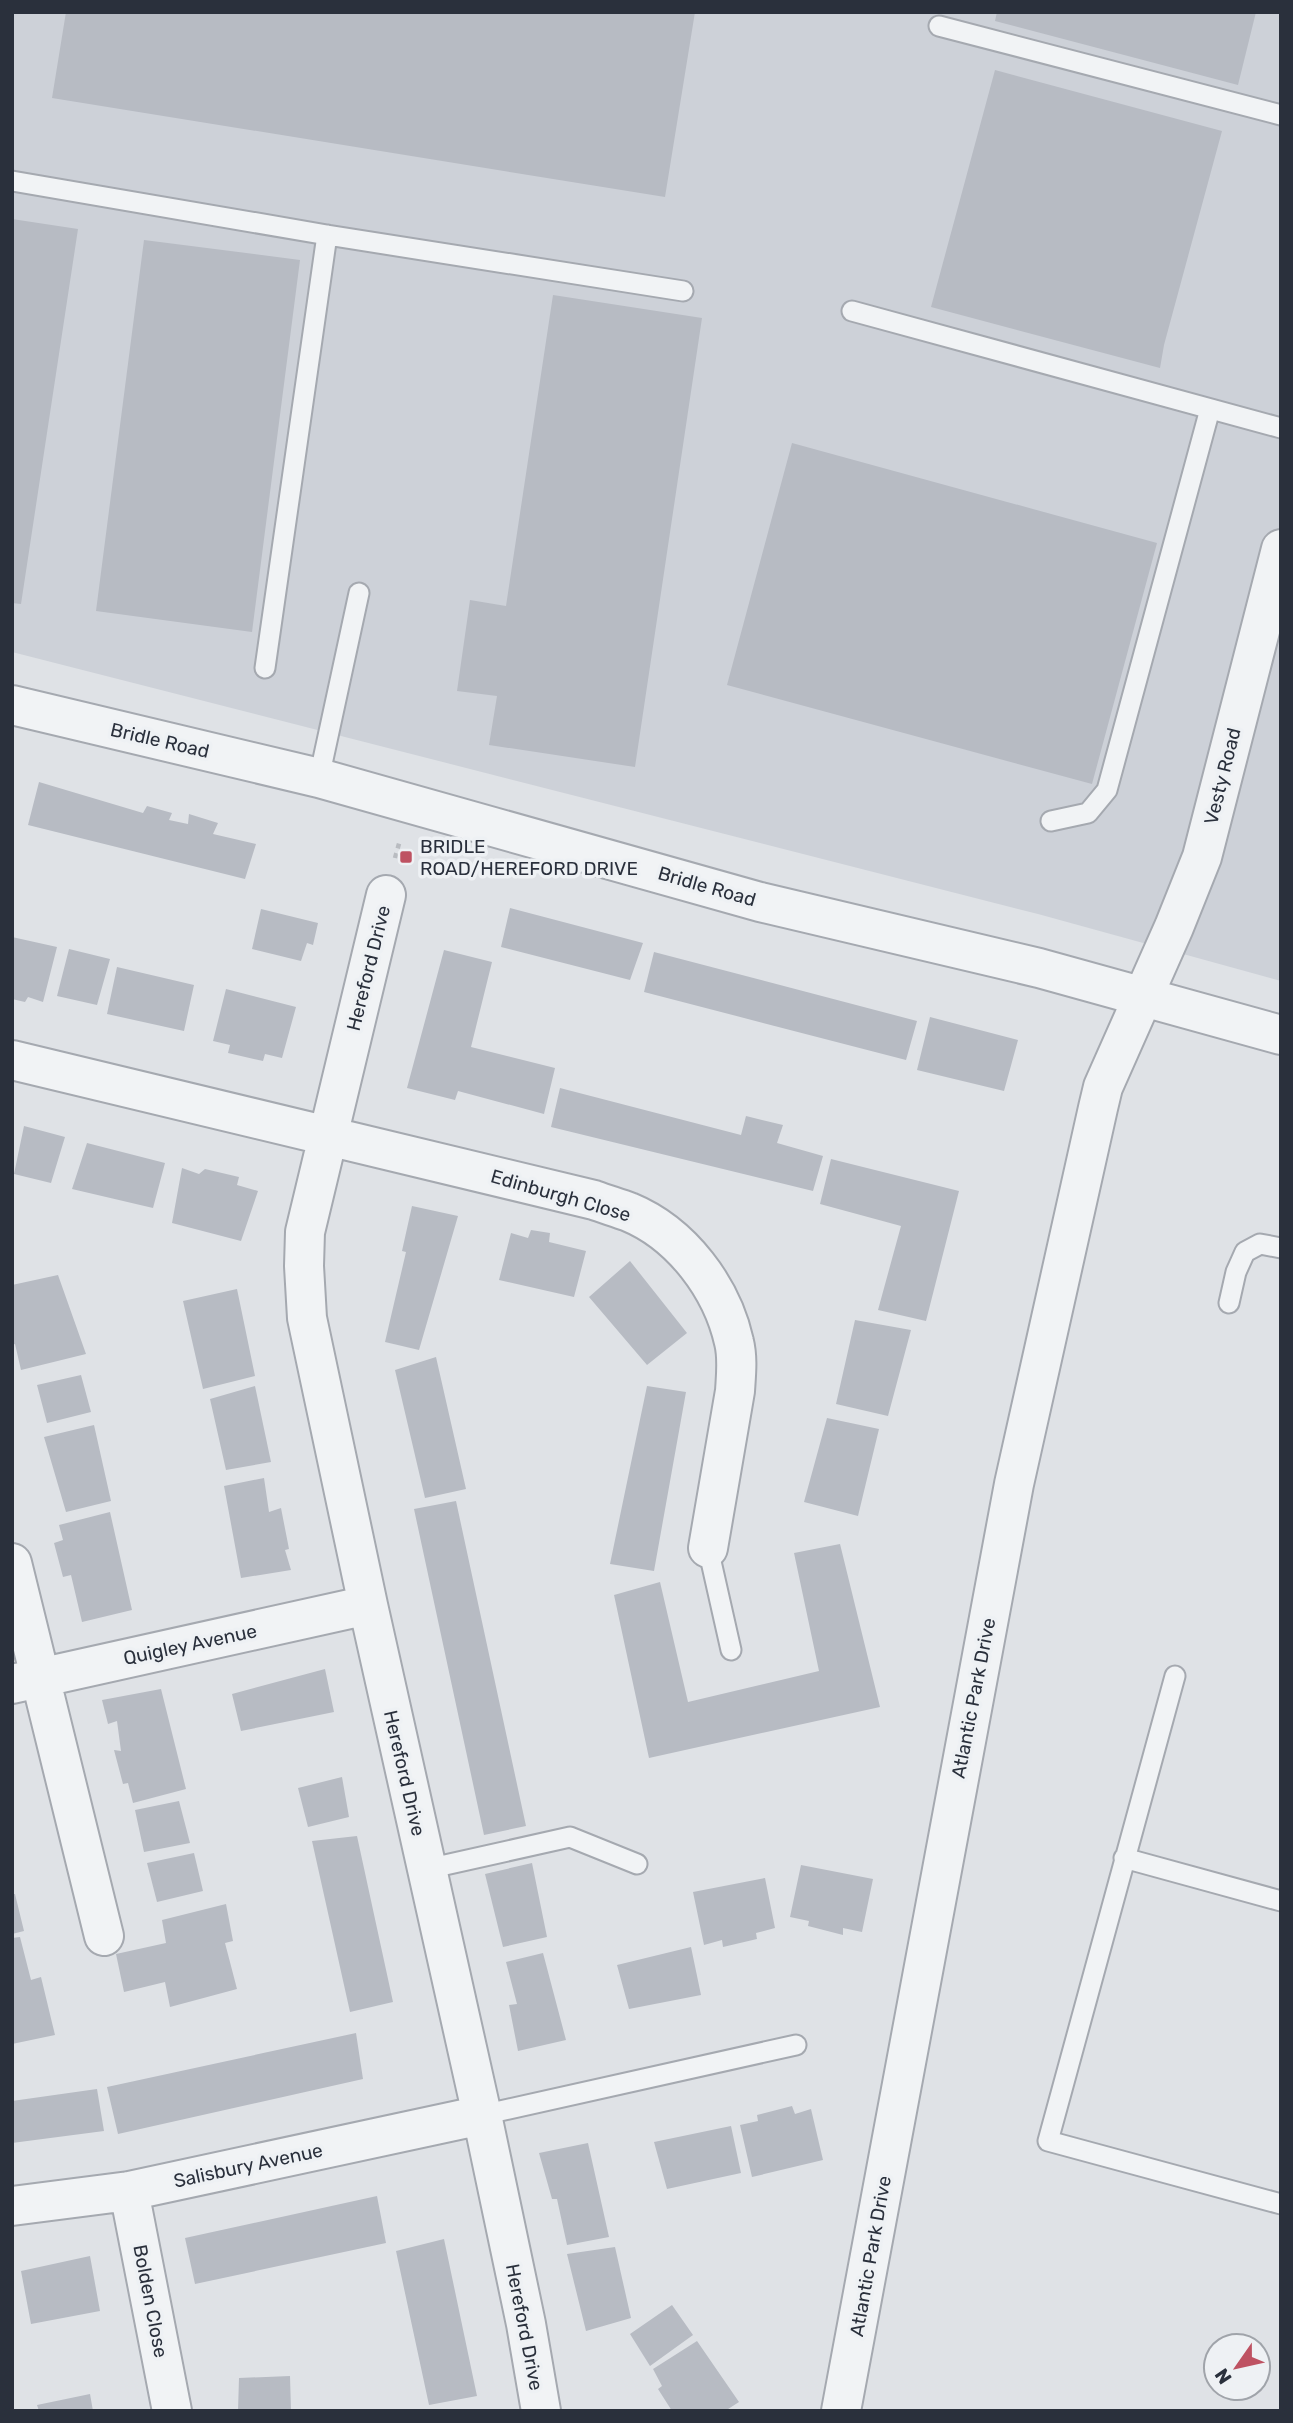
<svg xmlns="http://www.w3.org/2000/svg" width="1293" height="2423" font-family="Rubik,sans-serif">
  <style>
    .built { fill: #cdd1d8 }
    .building { fill: #b7bbc3 }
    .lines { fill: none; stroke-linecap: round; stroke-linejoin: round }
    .lane-casing { stroke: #a5a9b0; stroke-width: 23 }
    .street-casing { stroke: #a5a9b0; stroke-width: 42 }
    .path { stroke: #b9bcc1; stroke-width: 4.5; stroke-dasharray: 5 5; stroke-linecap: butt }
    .lane { stroke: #f1f3f5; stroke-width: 19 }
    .street { stroke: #f1f3f5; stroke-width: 38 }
    .poi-dot { fill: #be5262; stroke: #eef1f4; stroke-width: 2.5 }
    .labels { text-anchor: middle; stroke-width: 7; stroke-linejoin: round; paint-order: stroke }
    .street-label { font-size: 19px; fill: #2a303c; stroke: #eef1f4 }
    .poi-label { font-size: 19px; fill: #2a303c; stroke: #eef1f4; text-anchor: start }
  </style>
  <rect width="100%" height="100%" fill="#dfe2e6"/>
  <path class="built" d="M12,12h1269v969l-243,-67 -1026,-262z"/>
  <path class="building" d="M66,12h629l-30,185 -613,-99z
    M997,12h259l-18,73 -243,-64z
    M995,70l227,61 -58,214 -4,23 -229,-61z
    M12,219l66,10 -57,375 -9,-1z
    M144,240l156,20 -48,372 -156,-21z
    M553,295l149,23 -67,449 -146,-22 8,-49 -40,-5 13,-91 36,6z
    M792,443l365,100 -65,241 -365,-99z
    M39,782l104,31 4,-7 25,7 -3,7 19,4 1,-10 29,9 -5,11 43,10 -11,35 -217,-54z
    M510,908l133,35 -13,37 -129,-33z
    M261,909l57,14 -5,22 -6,-2 -6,18 -49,-12z
    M12,937l45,10 -14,55 -15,-5 -3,5 -13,-3z
    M69,949l41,10 -13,46 -40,-9z
    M444,950l48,12 -21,85 84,21 -11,46 -86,-23 -3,9 -48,-12z
    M654,952l263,69 -11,39 -262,-68z
    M117,967l77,18 -10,46 -77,-17z
    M226,989l70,18 -14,51 -17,-4 -2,7 -35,-8 2,-8 -17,-4z
    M930,1017l88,23 -14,51 -87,-21z
    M560,1088l181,47 5,-19 37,9 -6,18 46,13 -10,35 -262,-64z
    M24,1126l41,11 -14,46 -37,-9z
    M87,1143l78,20 -12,45 -81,-19z
    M831,1159l128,32 -33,130 -48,-11 23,-84 -81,-22z
    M182,1168l17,6 6,-5 34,8 -2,8 21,6 -17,50 -69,-18z
    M412,1206l46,10 -39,134 -34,-8 21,-90 -4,-1z
    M531,1230l19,3 -1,9 37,9 -12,46 -75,-17 12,-47 17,5z
    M630,1261l57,72 -40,32 -58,-68z
    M58,1275l28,79 -65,16 -6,-26 -3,1v-60z
    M237,1289l18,87 -52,13 -20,-88z
    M855,1320l56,10 -23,86 -52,-12z
    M436,1357l30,132 -41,9 -30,-128z
    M81,1375l10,37 -44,11 -10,-38z
    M255,1386l16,76 -45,8 -16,-71z
    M647,1386l39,6 -32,179 -44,-7z
    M827,1418l52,11 -21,87 -54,-14z
    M94,1425l17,76 -45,11 -22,-75z
    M264,1478l5,34 12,-4 8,41 -4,1 6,20 -50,8 -17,-92z
    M456,1501l70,325 -42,9 -70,-326z
    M110,1512l22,98 -50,12 -11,-47 -8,2 -9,-34 9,-3 -4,-15z
    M840,1544l40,163 -231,51 -35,-163 46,-13 28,120 131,-31 -25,-118z
    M325,1669l9,43 -93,19 -9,-37z
    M161,1689l25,100 -53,14 -5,-20 -5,1 -9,-34 7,1 -4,-30 -9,3 -6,-24z
    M342,1777l7,40 -41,10 -10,-39z
    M179,1801l11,42 -46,9 -9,-42z
    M357,1836l36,166 -43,10 -38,-171z
    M194,1853l9,38 -46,11 -10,-39z
    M532,1863l15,74 -44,10 -18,-73z
    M801,1865l72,14 -11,53 -19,-4v7l-35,-9 1,-5 -19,-4z
    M765,1878l10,50 -19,5 1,6 -34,8 -1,-7 -18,5 -11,-53z
    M12,1894h3l9,37 -12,3z
    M226,1904l7,37 -8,2 12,46 -67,18 -5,-25 -41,10 -8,-38 50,-11 -4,-23z
    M20,1937l11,43 10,-3 14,58 -43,9v-106z
    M691,1947l10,48 -72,14 -12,-44z
    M543,1953l23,87 -48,11 -9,-46 8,-1 -11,-42z
    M356,2033l7,46 -245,55 -11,-47z
    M97,2089l7,42 -92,12v-42z
    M792,2106l3,8 16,-5 12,51 -71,17 -12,-52 18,-4 -1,-6z
    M731,2126l10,47 -74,16 -13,-47z
    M588,2143l21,94 -42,8 -10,-46h-5l-13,-46z
    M377,2196l9,47 -191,41 -10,-46z
    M444,2239l33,157 -48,9 -33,-154z
    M615,2247l16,71 -45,13 -19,-77z
    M90,2256l10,55 -69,13 -10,-53z
    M672,2305l21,30 -43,31 -20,-32z
    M697,2341l42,61 -14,9h-53l-14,-22 4,-3 -9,-17z
    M290,2376l1,35h-53l1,-33z
    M90,2394l3,17h-54l-2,-6z"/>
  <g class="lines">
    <g class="lane-casing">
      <path id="lane" d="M939,26l342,89
        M12,181l315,54 356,56
        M852,311l429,117
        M265,668l62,-433
        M319,778l40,-185
        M1051,821l37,-8 19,-23 103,-381
        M1229,1303l7,-31 9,-20 15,-8 21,4
        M708,1548l23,102
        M1175,1676l-127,465 233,63
        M1124,1858l157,43
        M427,1869l143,-32 67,27
        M482,2115l314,-70"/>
    </g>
    <g class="street-casing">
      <path id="street" d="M12,705l307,73 441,124 279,66 242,67
        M386,895l-81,337 -1,34 3,52 61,287 114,510 44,209 15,87
        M12,1060l582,140c11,4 24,8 35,12 53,22 93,76 105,130 4,16 2,33 1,49l-27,157
        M12,1563l92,373
        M12,1684l356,-79
        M129,2191l43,220
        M12,2206l117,-15 353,-76
        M841,2411l173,-927 84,-376 5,-21 71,-160 28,-70 79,-308"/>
    </g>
    <path class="path" d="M395,858l5,-18"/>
    <use href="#lane" class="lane"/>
    <use href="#street" class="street"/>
  </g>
  <rect class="poi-dot" x="399" y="850" width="14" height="14" rx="3.5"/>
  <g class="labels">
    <g class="street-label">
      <text transform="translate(160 740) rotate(13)" y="7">Bridle Road</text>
      <text transform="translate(1222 776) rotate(-76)" y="7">Vesty Road</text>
      <text transform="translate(707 886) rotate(16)" y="7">Bridle Road</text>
      <text transform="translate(368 968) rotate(-76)" y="7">Hereford Drive</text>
      <text transform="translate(561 1195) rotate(16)" y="7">Edinburgh Close</text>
      <text transform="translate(190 1644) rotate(-12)" y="7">Quigley Avenue</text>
      <text transform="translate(973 1698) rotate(-79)" y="7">Atlantic Park Drive</text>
      <text transform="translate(405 1773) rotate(77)" y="7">Hereford Drive</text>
      <text transform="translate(248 2165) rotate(-12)" y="7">Salisbury Avenue</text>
      <text transform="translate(870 2256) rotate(-80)" y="7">Atlantic Park Drive</text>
      <text transform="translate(151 2301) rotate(79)" y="7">Bolden Close</text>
      <text transform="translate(525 2327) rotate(79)" y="7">Hereford Drive</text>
    </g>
    <g class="poi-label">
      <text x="420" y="853">BRIDLE<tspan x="420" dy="22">ROAD/HEREFORD DRIVE</tspan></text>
    </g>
  </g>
  <rect width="1293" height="2423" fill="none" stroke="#2a303c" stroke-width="28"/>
  <g transform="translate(1237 2367) rotate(236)"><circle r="33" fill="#eef1f4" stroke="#a0a4aa" stroke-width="2"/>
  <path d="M0-5L12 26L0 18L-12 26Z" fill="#be5262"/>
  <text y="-10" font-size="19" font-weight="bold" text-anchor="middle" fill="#2a303c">N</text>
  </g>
</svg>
